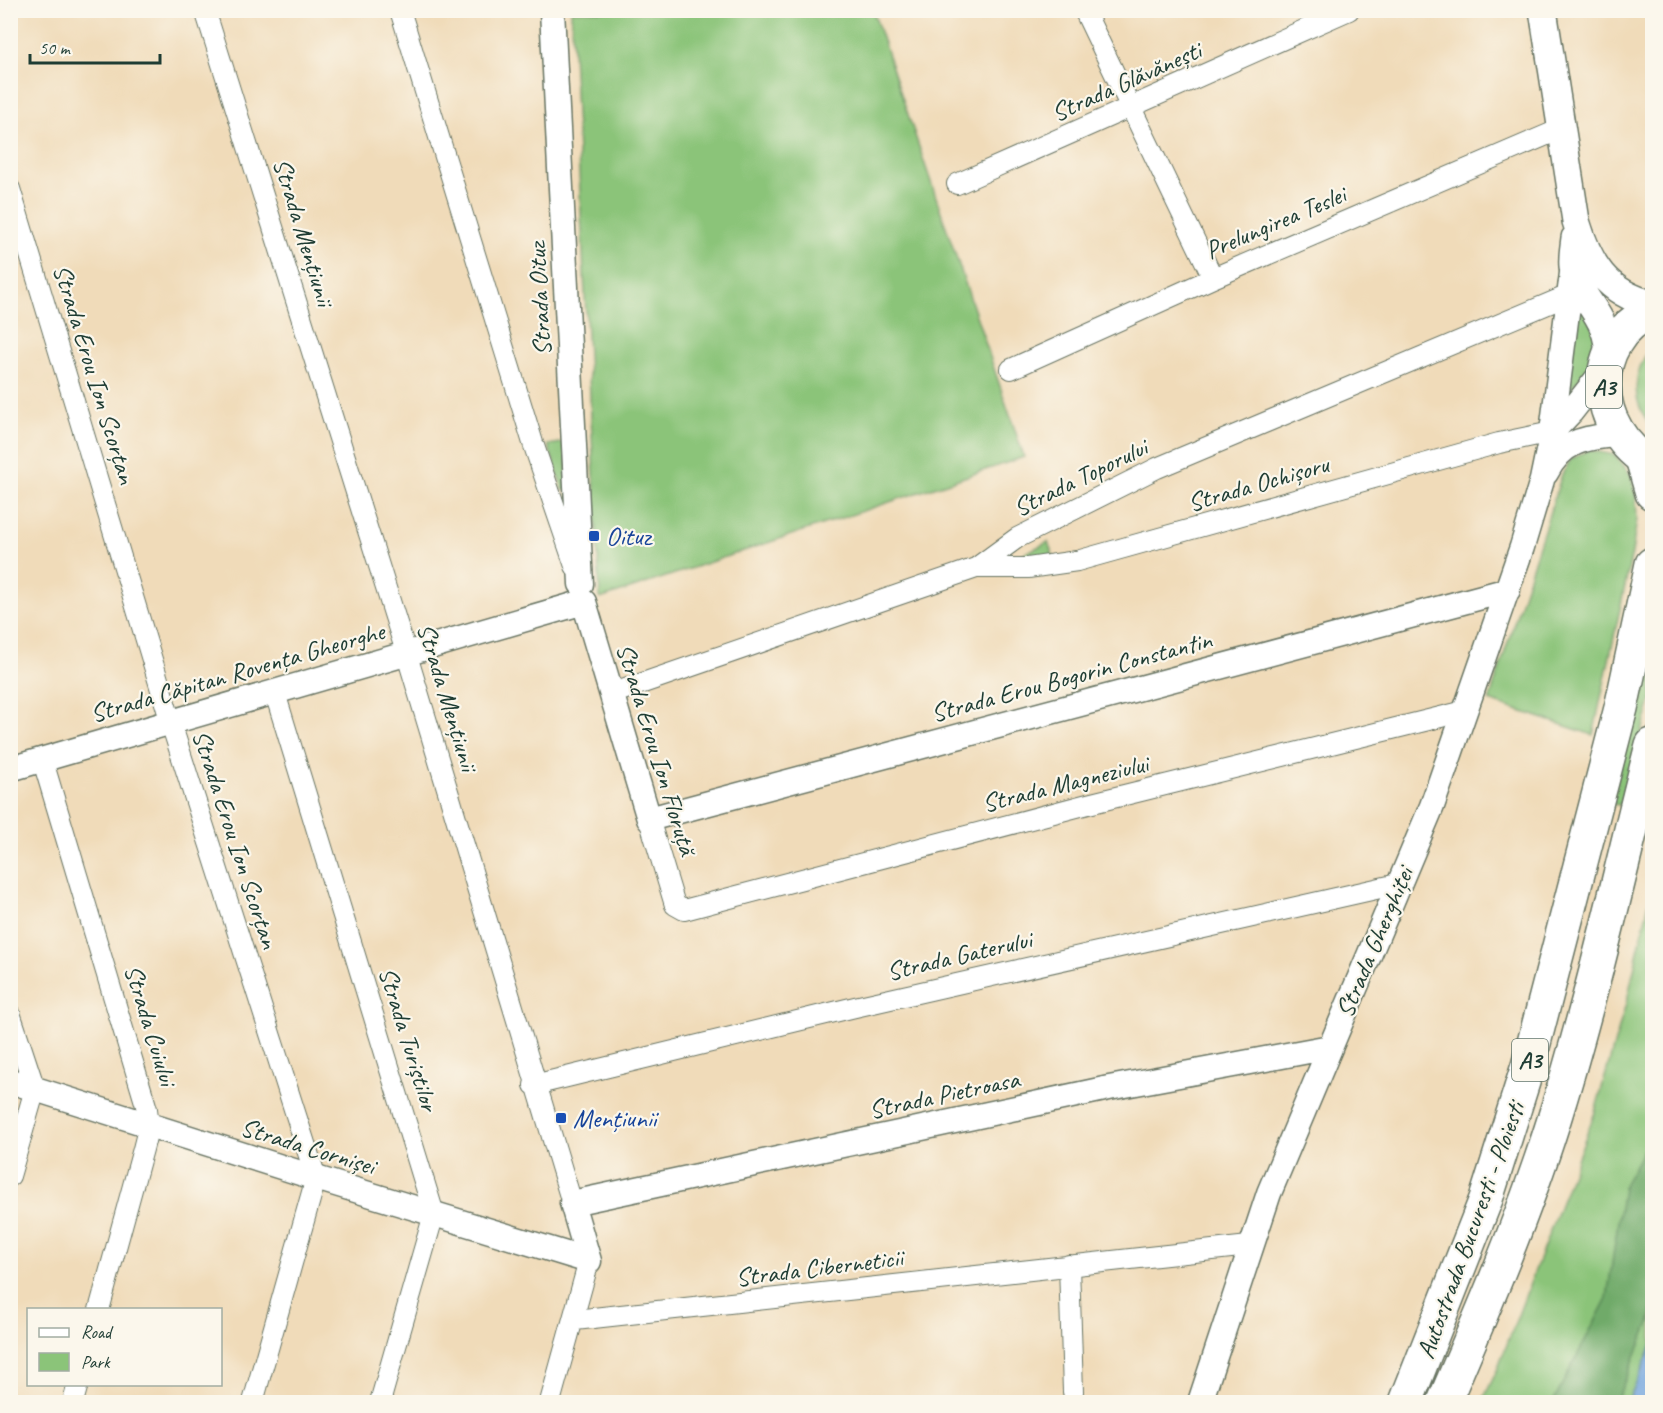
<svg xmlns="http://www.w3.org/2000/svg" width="1663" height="1413" font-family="Caveat,sans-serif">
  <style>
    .green { fill: #8bc479; stroke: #558056; stroke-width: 1.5 }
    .forest { fill: #70aa69; stroke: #48744e; stroke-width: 1.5 }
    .water { fill: #73a5de; stroke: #497189; stroke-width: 1.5 }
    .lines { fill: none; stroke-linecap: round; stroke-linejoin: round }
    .minor-casing { stroke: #687463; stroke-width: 22 }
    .tertiary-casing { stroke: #687463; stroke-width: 27 }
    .secondary-casing { stroke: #687463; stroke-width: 30 }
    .trunk-casing { stroke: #687463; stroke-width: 36 }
    .motorway-casing { stroke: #687463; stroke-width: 36 }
    .minor { stroke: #fff; stroke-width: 20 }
    .tertiary { stroke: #fff; stroke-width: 24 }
    .secondary { stroke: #fff; stroke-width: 27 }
    .trunk { stroke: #fff; stroke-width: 33 }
    .motorway { stroke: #fff; stroke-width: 33 }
    .transit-dot { fill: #1a4fb4; stroke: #fbf7ec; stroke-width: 2 }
    .labels { text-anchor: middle; stroke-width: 4.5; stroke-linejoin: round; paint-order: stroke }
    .shield { fill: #fbf7ec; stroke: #61756b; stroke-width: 1.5 }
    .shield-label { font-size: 24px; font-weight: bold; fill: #1f3d34 }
    .street-label { font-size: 26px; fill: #1f3d34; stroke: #fbf7ec }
    .transit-label { font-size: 26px; fill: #164399; stroke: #fbf7ec; text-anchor: start }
  </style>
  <rect width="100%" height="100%" fill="#fbf7ec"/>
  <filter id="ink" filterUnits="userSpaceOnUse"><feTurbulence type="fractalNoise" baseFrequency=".0167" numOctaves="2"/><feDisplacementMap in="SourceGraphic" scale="12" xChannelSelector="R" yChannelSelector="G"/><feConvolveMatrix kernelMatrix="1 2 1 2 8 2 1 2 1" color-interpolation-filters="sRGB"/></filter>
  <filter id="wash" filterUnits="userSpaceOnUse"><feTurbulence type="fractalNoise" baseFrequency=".008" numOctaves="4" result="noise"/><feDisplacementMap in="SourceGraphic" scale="24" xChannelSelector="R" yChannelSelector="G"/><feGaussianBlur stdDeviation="1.35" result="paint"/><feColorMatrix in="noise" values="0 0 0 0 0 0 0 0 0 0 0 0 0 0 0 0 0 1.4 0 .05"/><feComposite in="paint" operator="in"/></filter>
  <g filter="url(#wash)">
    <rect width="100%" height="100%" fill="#f0dbb9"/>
    <path class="green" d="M571,11h302l151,446 -424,142z
      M1577,302l20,30 -3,29 -32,38z
      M1652,346v81c-22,-26 -20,-55 0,-81z
      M567,442v48h-4l-15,-45z
      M1589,450l26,5 16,20 5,22 1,22 -5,34 -39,182 -104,-34 73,-227 9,-15z
      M1048,542l6,16 -27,5 -4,-9z
      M1652,616v82l-32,107 -8,-1z
      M1652,889v456l-24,57h-146l16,-34 97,-256 33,-116z"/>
    <path class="forest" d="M1652,1134v182l-36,86h-63l54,-104 16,-111z"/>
    <path class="water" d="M1652,1345v57h-24z"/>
  </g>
  <g filter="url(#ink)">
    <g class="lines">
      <g class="minor-casing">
        <path id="minor" d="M205,10l201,642 166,551
          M400,10l133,433 42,123
          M1084,10l129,268
          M957,184l392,-174
          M10,189l165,547 141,442 -63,224
          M1011,369l202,-91 350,-150
          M976,568h52l49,-7 422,-118 53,-11
          M275,693l159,521 -54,188
          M611,694l365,-126 41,-30 140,-70 412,-173
          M42,758l105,351 2,16 -6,24 -44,161
          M649,819l26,86 9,5 404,-106 377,-93
          M10,1013l25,76 -25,87
          M534,1085l321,-78 543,-123
          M1069,1265l4,127
          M575,1320l674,-74
          M73,1402l5,-18
          M550,1402l39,-141"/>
      </g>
      <g class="tertiary-casing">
        <path id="tertiary" d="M552,10l29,574
          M1552,432l19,-20 36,-46
          M1546,473c16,-32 39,-36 72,-38
          M10,769l574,-167 65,217 859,-229
          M10,1081l306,97 273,83 -17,-58 537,-115 221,-41
          M1200,1402l69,-209 163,-387 90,-259 20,-67 10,-48 21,-167"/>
      </g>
      <g class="secondary-casing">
        <path id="secondary" d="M1543,10l33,211c13,43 30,72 76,83
          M1575,238c-1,9 -3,19 -2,28 6,37 36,46 36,92"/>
      </g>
      <g class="trunk-casing">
        <path id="trunk" d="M1652,311c-67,30 -61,120 0,153"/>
      </g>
      <g class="motorway-casing">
        <path id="motorway" d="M1642,458l10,35
          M1406,1402l80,-203 42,-133 93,-358 31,-144
          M1444,1402c39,-91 79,-184 109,-279 39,-124 67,-252 99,-378"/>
      </g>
      <use href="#minor" class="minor"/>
      <use href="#tertiary" class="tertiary"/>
      <use href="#secondary" class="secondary"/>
      <use href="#trunk" class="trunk"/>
      <use href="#motorway" class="motorway"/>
    </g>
  </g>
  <g class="transit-dot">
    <rect x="588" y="530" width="12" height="12" rx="3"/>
    <rect x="555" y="1112" width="12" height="12" rx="3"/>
  </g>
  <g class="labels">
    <g class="shield">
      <rect x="1586" y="366" width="36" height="42" rx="4.5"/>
      <rect x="1512" y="1039" width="36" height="42" rx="4.5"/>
    </g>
    <g class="shield-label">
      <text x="1604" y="395">A3</text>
      <text x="1530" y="1068">A3</text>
    </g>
    <g class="street-label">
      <text transform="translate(1126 81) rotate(-24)" y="9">Strada Glăvănești</text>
      <text transform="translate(1275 222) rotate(-23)" y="9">Prelungirea Teslei</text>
      <text transform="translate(304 232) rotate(73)" y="9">Strada Mențiunii</text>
      <text transform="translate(539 299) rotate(-93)" y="9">Strada Oituz</text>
      <text transform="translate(95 374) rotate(73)" y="9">Strada Erou Ion Scorțan</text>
      <text transform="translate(1080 477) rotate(-26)" y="9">Strada Toporului</text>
      <text transform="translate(1258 483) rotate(-16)" y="9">Strada Ochișoru</text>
      <text transform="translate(237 672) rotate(-16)" y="9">Strada Căpitan Rovența Gheorghe</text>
      <text transform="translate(1071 676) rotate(-15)" y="9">Strada Erou Bogorin Constantin</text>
      <text transform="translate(448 697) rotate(73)" y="9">Strada Mențiunii</text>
      <text transform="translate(657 749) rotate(73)" y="9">Strada Erou Ion Floruță</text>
      <text transform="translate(1065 783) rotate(-14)" y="9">Strada Magneziului</text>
      <text transform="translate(236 839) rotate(72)" y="9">Strada Erou Ion Scorțan</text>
      <text transform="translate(1374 942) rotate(-67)" y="9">Strada Gherghiței</text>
      <text transform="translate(959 955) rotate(-13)" y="9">Strada Gaterului</text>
      <text transform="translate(151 1025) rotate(73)" y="9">Strada Cuiului</text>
      <text transform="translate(409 1039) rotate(73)" y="9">Strada Turiștilor</text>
      <text transform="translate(944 1094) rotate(-12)" y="9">Strada Pietroasa</text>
      <text transform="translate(308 1146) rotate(17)" y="9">Strada Cornișei</text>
      <text transform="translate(1470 1230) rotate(-70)" y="9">Autostrada Bucuresti - Ploiesti</text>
      <text transform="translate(819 1267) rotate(-7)" y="9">Strada Ciberneticii</text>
    </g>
    <g class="transit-label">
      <text x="606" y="545">Oituz</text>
      <text x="573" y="1127">Mențiunii</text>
    </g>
  </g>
  <rect width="1663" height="1413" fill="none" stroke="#fbf7ec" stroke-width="36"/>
  <rect x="27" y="1308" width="195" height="78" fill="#fbf7ec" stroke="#a3ada2" stroke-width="1.5"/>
  <rect x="39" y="1328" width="30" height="9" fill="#ffffff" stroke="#a3ada2" stroke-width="1.5"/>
  <text x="81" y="1338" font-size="18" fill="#1f3d34">Road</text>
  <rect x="39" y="1353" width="30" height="18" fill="#8bc479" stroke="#a3ada2" stroke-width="1.5"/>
  <text x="81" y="1368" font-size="18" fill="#1f3d34">Park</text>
  <path d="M30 54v9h130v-9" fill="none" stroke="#1f3d34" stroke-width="3"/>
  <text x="39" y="54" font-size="18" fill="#1f3d34" stroke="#fbf7ec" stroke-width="4.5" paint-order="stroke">50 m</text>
</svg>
